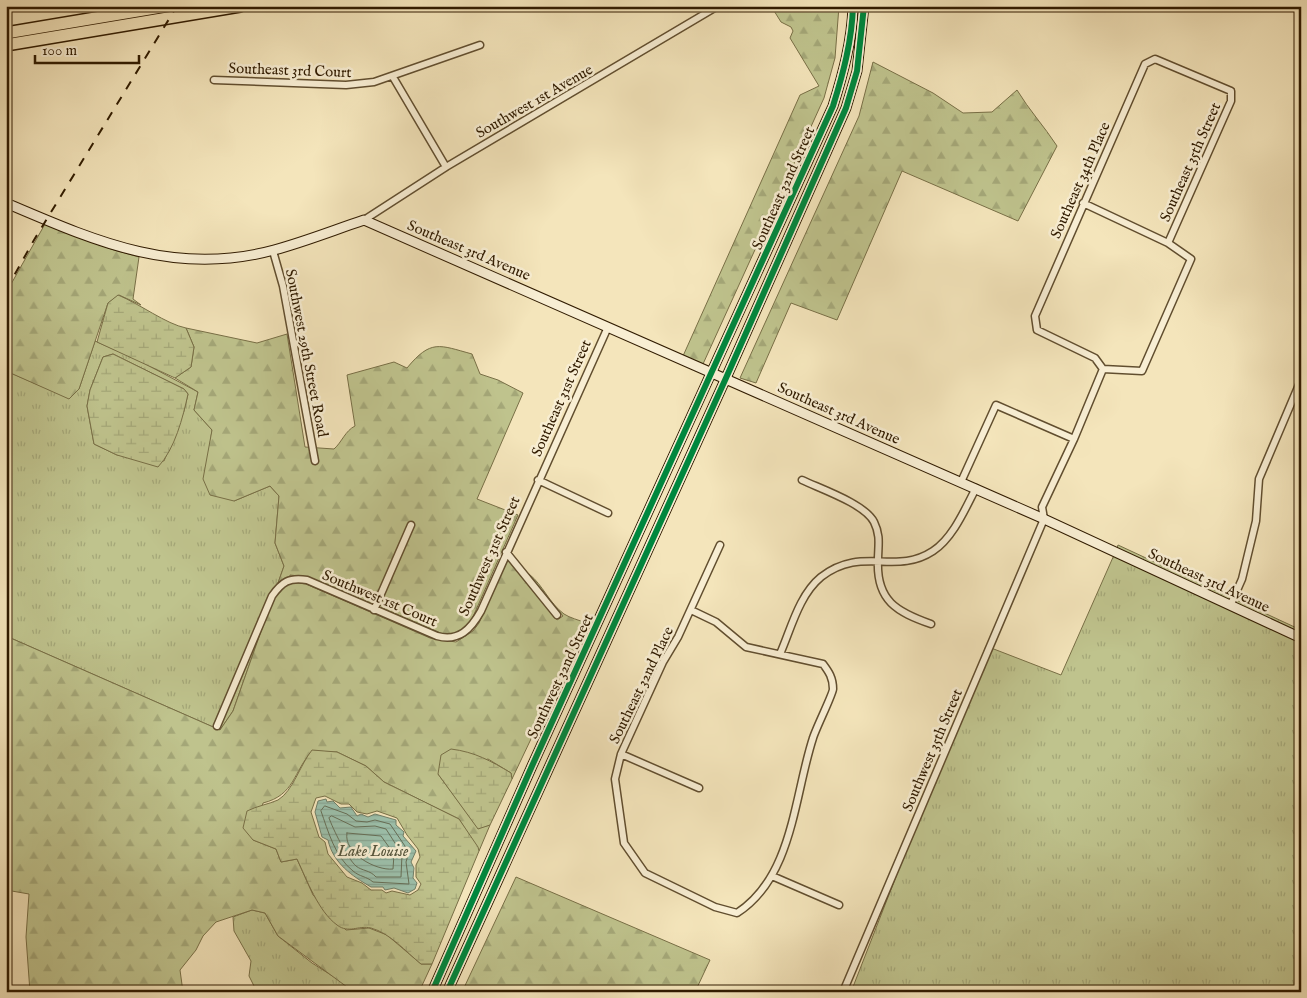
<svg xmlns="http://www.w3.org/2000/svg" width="1307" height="998" font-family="'IM FELL English',serif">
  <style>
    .grass { fill: url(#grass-tufts); stroke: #786f46; fill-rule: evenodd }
    .forest { fill: url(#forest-firs); stroke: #786f46 }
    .wetland { fill: url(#wetland-marsh); stroke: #786f46; fill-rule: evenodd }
    .water { fill: url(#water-rules); stroke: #717e67 }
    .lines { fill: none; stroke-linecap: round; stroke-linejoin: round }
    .shore { stroke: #666e56; stroke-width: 1 }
    .minor-casing { stroke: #614e2f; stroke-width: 9 }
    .secondary-casing { stroke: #301b00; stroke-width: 11 }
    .trunk-casing { stroke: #301b00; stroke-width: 14 }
    .minor { stroke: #f8eed3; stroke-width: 6 }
    .secondary { stroke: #f8eed3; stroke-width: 9 }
    .trunk { stroke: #f4e5bb; stroke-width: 11 }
    .rail { stroke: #301b00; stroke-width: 2; stroke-dasharray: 9 9; stroke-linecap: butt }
    .cycleway-casing { stroke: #f8eed3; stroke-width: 9 }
    .cycleway { stroke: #00873e; stroke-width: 6 }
    .labels { text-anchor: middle; stroke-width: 5; stroke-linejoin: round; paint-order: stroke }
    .street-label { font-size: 15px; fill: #301b00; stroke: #f8eed3 }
    .water-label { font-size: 16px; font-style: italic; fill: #56553c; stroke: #f8eed3 }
  </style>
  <defs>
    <pattern id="grass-tufts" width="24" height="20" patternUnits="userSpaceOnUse" patternTransform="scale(1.25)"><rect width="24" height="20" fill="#bfc38d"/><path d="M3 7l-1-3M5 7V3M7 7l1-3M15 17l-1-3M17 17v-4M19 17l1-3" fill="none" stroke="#a4a778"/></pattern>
    <pattern id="forest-firs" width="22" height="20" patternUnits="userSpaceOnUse" patternTransform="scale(1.25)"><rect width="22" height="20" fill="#bfc38d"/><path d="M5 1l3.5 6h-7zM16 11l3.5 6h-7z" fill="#a4a778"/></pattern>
    <pattern id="wetland-marsh" width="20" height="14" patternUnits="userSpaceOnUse" patternTransform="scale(1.25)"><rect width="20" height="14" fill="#bfc38d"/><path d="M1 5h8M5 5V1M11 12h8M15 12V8" fill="none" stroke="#a4a778"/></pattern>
    <pattern id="water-rules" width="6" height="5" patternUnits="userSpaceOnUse" patternTransform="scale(1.25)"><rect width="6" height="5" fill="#9cc0ab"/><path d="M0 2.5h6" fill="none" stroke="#87a491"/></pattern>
  </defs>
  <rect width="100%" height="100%" fill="#f4e5bb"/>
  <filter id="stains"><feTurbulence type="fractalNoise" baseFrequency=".004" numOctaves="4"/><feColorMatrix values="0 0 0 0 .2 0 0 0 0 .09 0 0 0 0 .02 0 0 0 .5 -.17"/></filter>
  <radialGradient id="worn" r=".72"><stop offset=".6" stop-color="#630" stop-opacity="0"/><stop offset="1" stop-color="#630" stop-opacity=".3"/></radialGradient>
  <path class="grass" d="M95,341l43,19 60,32 -4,18 18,20 -3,21 25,50 36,-15 9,10 -4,47 9,23 -51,145 -13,19 -214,-94v-265l63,27 10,-9zM113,354l71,35 4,5 -4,17 -20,50 -47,-6 -23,-11 -7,-38 3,-16 13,-33z
    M1118,545l183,85v4l-184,-86z
    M1114,555l187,87v350h-450l135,-346 75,29z
    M252,910l13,3 13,23 34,27 46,29h-101l-8,-16 2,-15 -17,-30 -1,-14z"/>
  <path class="forest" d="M771,6h68l-4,52 -11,40 -121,266 -20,-8 117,-261 19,-9 -29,-48 3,-7 -2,-4 -10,-5z
    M873,62l60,31 30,20 29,-1 25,-22c12,20 27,36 40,56l-39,75 -116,-50 -65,149 -46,-17 -35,80 -16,-5 119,-262z
    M45,224l66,25 28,8 -6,42 8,6 -22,-10 -11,8 -29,86 -10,10 -63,-28v-78z
    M186,328l71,15 30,-9 18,113 29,2c8,-7 11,-18 21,-23l-8,-51 47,-13 13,6c24,-29 32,-23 65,-14l8,20 18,6 25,13 -46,106 41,16 -46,104 -5,7 -12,8h-12l-135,-57 -18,-2v7l16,2 124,54 26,4 17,-11 6,-8 28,-64 50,61 6,-4 -34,-42c14,11 20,29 35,40 6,4 15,6 22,9l-74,156 -1,-6 -23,-14 -50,15 40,54 12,-3 -11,26 -20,-32 -75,-37 -18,-16 -29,-14 -25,-1c-19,21 -17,44 -49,52l-10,37 23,9 5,13 16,-3 16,36 33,35 23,-2 18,7 34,29h11l-13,28h-61l-11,-5 -69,-51 -13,-23 -13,-3 -36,12 -13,14 -7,14 -16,20 3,22h-153l-4,-55 3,-43 -23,-4v-254l214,94 13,-19 51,-145 -9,-23 4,-47 -9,-10 -36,15 -24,-6 -7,-16 9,-49 -18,-20 4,-18 -23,-14 16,-11 3,-20z
    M516,877l194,83 -15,32h-233z"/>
  <path class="wetland" d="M118,295c22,9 48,29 68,33l8,19 -3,20 -16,11 -78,-36 11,-39z
    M113,354l71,35 4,5c-5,23 -13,55 -30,73l-41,-12 -23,-11 -7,-38 3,-16 13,-33z
    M451,749c24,3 40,12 60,24l1,6 -22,46 -12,4 -40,-55 3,-19z
    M312,750l25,2 29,14 18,16 75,37 19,28 1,4 -47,113h-11c-15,-12 -31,-31 -50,-36 -13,-3 -22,6 -34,-3 -19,-14 -30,-45 -40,-66l-16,3 -5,-13 -23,-9 -10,-12 4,-17c10,-5 22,-7 31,-11 15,-9 22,-35 34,-50zM325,796l16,8h8l8,8 10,2 10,-3 20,7 10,17 11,14 2,8 -4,8v12l5,7 -3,6 -8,5 -18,-4 -6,2 -4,-3h-11l-9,-7 -15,-6 -19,-23 -3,-12 -6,-5 -8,-25 5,-14z"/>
  <path class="water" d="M326,799l1,3 6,-1 7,7 11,-1 6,9 4,-2 7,3 7,-3 21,6v5l8,7 -1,4 13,15 -5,11 3,6 -1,10 4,5 -2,6 -7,4 -14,-5 -9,2 -2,-3h-12c-19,-11 -38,-24 -43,-47l-6,-3 -7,-25 3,-11z"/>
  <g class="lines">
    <path class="shore" d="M325,806l22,8 9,7 11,1 8,-2 15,4 19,28 -3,10 3,22 -36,-2c-7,-6 -13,-5 -20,-11 -18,-14 -25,-40 -32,-60z
      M332,816l23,11 20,-1 11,3 16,25 -1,23h-25c-6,-7 -14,-6 -20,-11 -9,-8 -23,-37 -27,-48z
      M347,833l34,3 13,18 -1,15c-17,2 -50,-16 -46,-36z"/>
    <g class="minor-casing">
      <path id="minor" d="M393,77l53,90
        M214,80l132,5 28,-3 106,-37
        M1083,203l85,40 23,16 -49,112 -39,-2 -8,-11 -58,-28 -2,-14 110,-252 10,-5 76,32v10l-63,142
        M364,220l82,-53 272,-161
        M273,251l10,35 32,175
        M538,480l70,33
        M802,480c19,9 63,24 72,42 7,14 4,24 4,38 -2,41 19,52 53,64
        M961,482l35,-77 78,34
        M506,552l51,63
        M1231,604l11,-25 14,-58 3,-42 42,-99
        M374,610l37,-85
        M691,610l25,12 30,25 77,17c6,8 10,14 10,25 0,5 -17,39 -20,49 -19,58 -20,139 -76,175l-22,-6 -70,-34 -21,-30 -9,-64 6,-25 42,-92 15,-25 42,-92
        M780,654c11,-25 19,-59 41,-77 41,-32 74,-1 112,-26 20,-13 32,-42 43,-63
        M217,726l55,-130c10,-14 17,-19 35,-16l130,56c22,6 34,-7 44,-25l127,-284
        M621,754l78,34
        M772,876l67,29
        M843,992l201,-473 -2,-12 32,-68 29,-70"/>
    </g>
    <g class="secondary-casing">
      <path id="secondary" d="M6,203c89,38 169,74 268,47 30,-8 60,-20 90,-30l680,299 257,119
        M432,992l100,-226 301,-660c10,-32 19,-65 20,-100
        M447,992l279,-614 120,-270 11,-37 7,-65"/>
    </g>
    <g class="trunk-casing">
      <path id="trunk" d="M6,33l161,-27
        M6,45l234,-39"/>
    </g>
    <use href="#minor" class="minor"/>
    <use href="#secondary" class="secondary"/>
    <use href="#trunk" class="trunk"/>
    <path class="rail" d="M6,290l28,-50 143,-234"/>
    <g class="cycleway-casing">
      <path id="cycleway" d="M432,992l100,-226 301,-660c10,-32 19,-65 20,-100
        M447,992l279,-614 120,-270 11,-37 7,-65"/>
    </g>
    <use href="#cycleway" class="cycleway"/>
  </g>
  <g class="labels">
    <g class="street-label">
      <text transform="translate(290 70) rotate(2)" y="5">Southeast 3rd Court</text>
      <text transform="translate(534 101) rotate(-30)" y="5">Southwest 1st Avenue</text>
      <text transform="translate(1190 162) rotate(-66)" y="5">Southeast 35th Street</text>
      <text transform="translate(1080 180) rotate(-66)" y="5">Southeast 34th Place</text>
      <text transform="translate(783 188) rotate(-66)" y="5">Southeast 32nd Street</text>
      <text transform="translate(469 250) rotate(23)" y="5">Southeast 3rd Avenue</text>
      <text transform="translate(307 353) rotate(79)" y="5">Southwest 29th Street Road</text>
      <text transform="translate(561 398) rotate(-66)" y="5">Southeast 31st Street</text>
      <text transform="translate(839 413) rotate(24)" y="5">Southeast 3rd Avenue</text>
      <text transform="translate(489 556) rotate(-66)" y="5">Southwest 31st Street</text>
      <text transform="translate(1209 580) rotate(25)" y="5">Southeast 3rd Avenue</text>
      <text transform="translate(380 598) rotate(23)" y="5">Southwest 1st Court</text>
      <text transform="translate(560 676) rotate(-65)" y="5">Southwest 32nd Street</text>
      <text transform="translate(641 685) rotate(-64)" y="5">Southeast 32nd Place</text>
      <text transform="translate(932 750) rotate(-67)" y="5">Southwest 35th Street</text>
    </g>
    <g class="water-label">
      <text x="373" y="856">Lake Louise</text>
    </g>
  </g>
  <rect width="1307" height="998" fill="none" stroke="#f4e5bb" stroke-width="25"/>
  <rect x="8" y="8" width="1292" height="983" fill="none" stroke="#301b00" stroke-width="2.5"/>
  <rect x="12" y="12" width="1282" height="973" fill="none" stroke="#301b00"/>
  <path d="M35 55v8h104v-8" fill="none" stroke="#301b00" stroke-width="2.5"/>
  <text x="42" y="55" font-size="15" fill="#301b00" stroke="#f8eed3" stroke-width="4" paint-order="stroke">100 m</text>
  <rect width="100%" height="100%" filter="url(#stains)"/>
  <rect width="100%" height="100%" fill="url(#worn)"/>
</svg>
